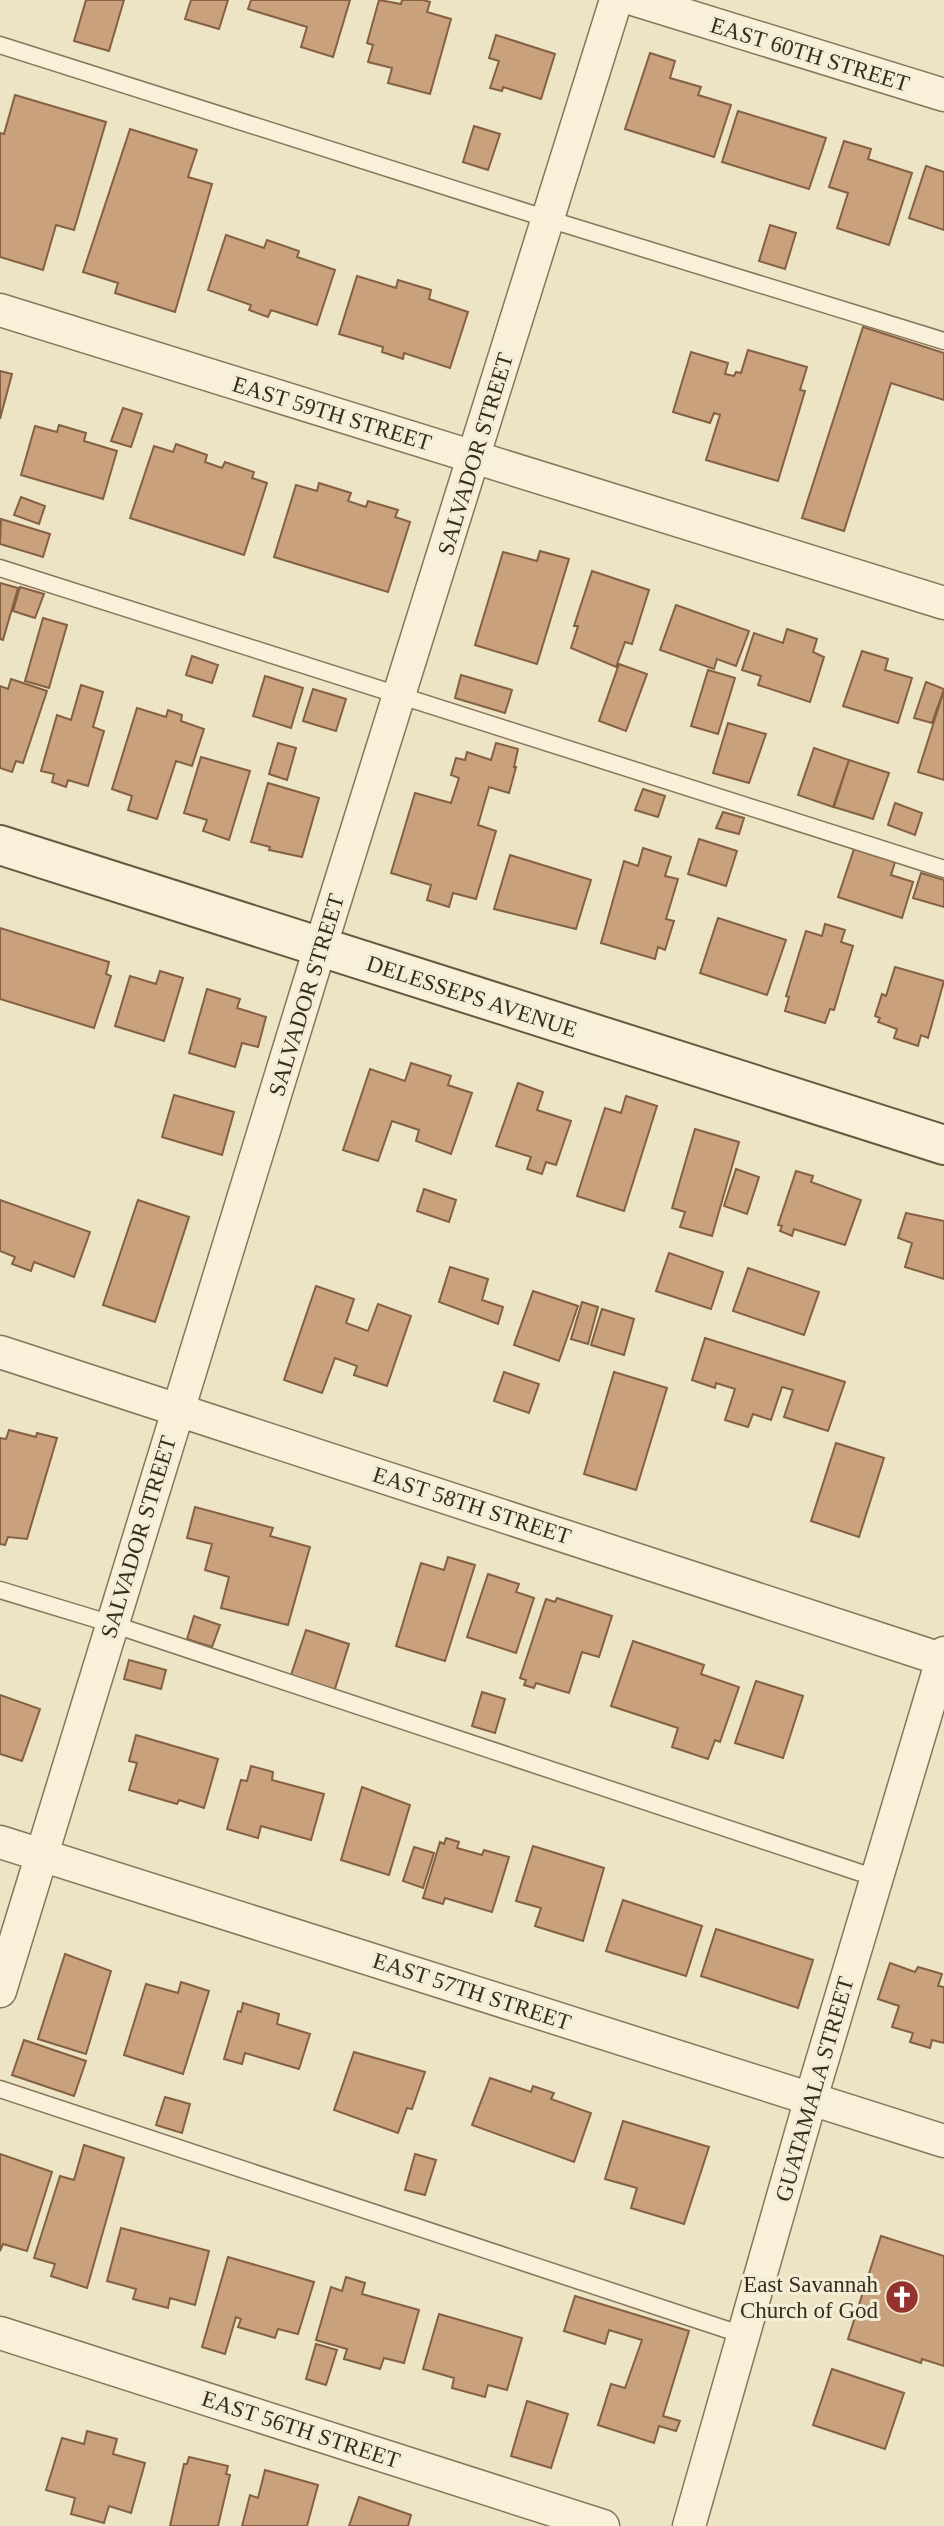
<svg xmlns="http://www.w3.org/2000/svg" width="944" height="2526" font-family="'Times New Roman',serif">
  <style>
    .building { fill: #c9a17d; stroke: #856143; stroke-width: 2 }
    .lines { fill: none; stroke-linecap: round; stroke-linejoin: round }
    .lane-casing { stroke: #87755c; stroke-width: 19 }
    .street-casing { stroke: #87755c; stroke-width: 35 }
    .secondary-casing { stroke: #69563f; stroke-width: 42 }
    .lane { stroke: #f8f0d9; stroke-width: 16 }
    .street { stroke: #f8f0d9; stroke-width: 32 }
    .secondary { stroke: #f8f0d9; stroke-width: 38 }
    .labels { text-anchor: middle; stroke-width: 6; stroke-linejoin: round; paint-order: stroke }
    .street-label { font-size: 23px; fill: #382c1f; stroke: #f4edd5 }
    .poi-label { font-size: 23px; fill: #382c1f; stroke: #f4edd5; text-anchor: end }
  </style>
  <rect width="100%" height="100%" fill="#ede3c5"/>
  <path class="building" d="M86,0h38l-15,51 -35,-10z
    M191,0h37l-9,29 -34,-10z
    M251,0h99l-17,57 -32,-10 6,-20 -59,-18z
    M379,0l22,4 1,-4h21l7,2 -3,10 24,7 -21,75 -42,-11 4,-15 -24,-6 5,-17 -6,-2z
    M496,35l59,19 -14,45 -38,-12 -1,4 -12,-3 9,-27 -10,-3z
    M650,53l25,8 -5,17 31,9 -3,8 33,10 -17,52 -89,-28z
    M15,95l91,27 -32,108 -18,-5 -13,45 -43,-13v-124l4,1z
    M738,111l88,27 -17,51 -87,-27z
    M474,126l26,8 -12,36 -25,-8z
    M130,129l67,21 -9,27 24,7 -37,128 -60,-19 3,-10 -35,-11z
    M844,141l27,8 -3,10 44,14 -23,72 -52,-17 11,-35 -19,-6z
    M926,166l18,6v58l-35,-12z
    M770,225l26,8 -11,36 -26,-8z
    M226,235l38,13 3,-8 32,11 -2,6 38,13 -18,55 -46,-15 -3,7 -19,-7 2,-5 -43,-15z
    M357,276l39,12 2,-8 33,10 -2,9 39,13 -18,56 -46,-15 -1,6 -21,-7 1,-5 -44,-13z
    M863,327l81,26v47l-53,-17 -47,148 -42,-13z
    M748,350l59,17 -7,23 5,1 -27,90 -72,-21 14,-45 -6,-2 -4,10 -37,-11 18,-60 37,11 -3,11 9,2 2,-4 5,1z
    M0,371l12,3 -12,45z
    M123,408l19,6 -11,33 -20,-6z
    M59,425l27,8 -2,8 33,10 -14,48 -82,-24 14,-49 22,6z
    M176,444l31,11 -2,7 17,6 3,-6 29,10 -2,6 15,5 -23,72 -114,-37 24,-72 19,6z
    M319,483l32,10 -3,8 18,6 2,-6 30,9 -3,7 15,5 -22,70 -114,-35 22,-72 21,6z
    M21,497l24,9 -6,18 -25,-9z
    M1,519l49,15 -7,23 -43,-13z
    M540,551l29,8 -32,105 -62,-19 28,-93 34,9z
    M592,571l57,19 -17,54 -7,-2 -9,25 -45,-19 7,-22h-4z
    M0,583l18,5 -15,52 -3,-1z
    M20,587l24,7 -9,24 -22,-7z
    M676,605l73,26 -13,35 -19,-7 -3,10 -54,-19z
    M43,618l24,7 -18,63 -24,-7z
    M787,629l30,10 -4,13 11,5 -14,45 -52,-17 3,-9 -19,-6 12,-37 29,10z
    M862,651l26,8 -3,11 27,8 -14,45 -55,-17z
    M192,656l26,9 -6,18 -26,-8z
    M619,664l28,10 -21,57 -27,-10z
    M708,670l27,8 -17,56 -27,-8z
    M461,675l51,15 -7,23 -50,-15z
    M265,676l38,12 -12,40 -38,-12z
    M11,679l36,12 -24,72 -7,-2 -4,11 -12,-4v-82l8,3z
    M926,682l18,7 -12,34 -18,-5z
    M81,685l22,7 -10,35 11,4 -16,55 -20,-6 -2,7 -14,-5 2,-8 -13,-3 16,-56 14,5z
    M313,689l33,10 -10,32 -33,-10z
    M944,690v90l-26,-8z
    M137,708l29,9 2,-7 14,5 -1,6 23,8 -12,37 -16,-5 -19,58 -29,-9 4,-14 -20,-7z
    M728,723l38,11 -17,49 -36,-10z
    M278,743l18,5 -9,32 -18,-6z
    M496,743l22,6 -4,18h2l-7,26 -20,-6 -11,38 18,6 -20,68 -23,-6 -4,14 -22,-7 4,-15 -40,-12 24,-80 36,10 8,-25 -8,-3 5,-17 9,2 2,-8 24,8z
    M814,748l35,12 -16,47 -35,-12z
    M201,757l49,14 -21,69 -26,-9 4,-11 -23,-7z
    M849,760l40,13 -16,46 -39,-12z
    M268,783l51,15 -17,59 -33,-7 1,-3 -19,-5z
    M643,789l22,7 -7,21 -23,-7z
    M895,803l27,10 -7,22 -27,-10z
    M723,812l21,6 -5,16 -23,-6z
    M699,839l38,12 -11,35 -38,-12z
    M643,848l28,9 -6,19 13,3 -12,40 8,2 -9,29 -7,-3 -3,12 -54,-16 23,-82 14,5z
    M854,849l41,13 -4,13 22,7 -11,36 -64,-21z
    M510,855l81,25 -15,49 -82,-20z
    M921,873l23,7v27l-31,-9z
    M718,918l68,22 -19,55 -67,-22z
    M825,924l20,6 -4,12 12,4 -19,64 -4,-1 -5,14 -40,-12 4,-14 -3,-1 20,-65 16,5z
    M0,928l109,34 -3,12 5,2 -17,52 -94,-29z
    M895,967l49,14 -16,57 -7,-3 -3,11 -24,-8 3,-9 -19,-7 2,-4 -5,-2 7,-22 4,2z
    M160,971l23,7 -19,63 -49,-15 15,-50 26,8z
    M207,989l33,10 -3,9 29,9 -8,30 -16,-4 -7,24 -46,-14z
    M411,1063l40,13 -3,9 24,8 -21,61 -35,-13 3,-11 -27,-9 -14,40 -35,-11 27,-81 35,12z
    M518,1083l25,9 -6,18 34,11 -15,44 -10,-3 -4,12 -15,-5 4,-12 -35,-11z
    M174,1095l60,17 -12,43 -60,-18z
    M626,1096l31,10 -33,105 -47,-15 28,-88 16,5z
    M695,1129l44,13 -27,94 -32,-9 5,-15 -13,-4z
    M736,1169l23,8 -12,37 -23,-8z
    M796,1171l17,5 -2,6 50,18 -16,45 -51,-16 -2,7 -12,-5 2,-5 -4,-1z
    M424,1189l32,11 -7,22 -32,-11z
    M0,1200l90,32 -16,45 -40,-15 -3,9 -19,-7 3,-7 -15,-6z
    M138,1200l51,17 -34,105 -52,-17z
    M906,1213l38,8v58l-39,-12 7,-24 -14,-5z
    M669,1253l54,19 -12,37 -55,-18z
    M450,1267l38,12 -6,21 21,7 -5,17 -59,-22z
    M748,1268l71,24 -15,43 -71,-24z
    M316,1286l38,13 -8,24 22,8 10,-27 33,12 -24,70 -33,-11 3,-9 -22,-8 -13,35 -38,-13z
    M533,1291l45,15 -19,55 -45,-16z
    M582,1302l16,5 -10,37 -17,-5z
    M602,1309l32,10 -10,36 -33,-10z
    M705,1338l140,44 -17,49 -44,-14 9,-27 -11,-3 -11,33 -18,-6 -5,13 -23,-7 10,-31 -19,-6 -1,5 -23,-8z
    M504,1372l35,12 -10,29 -35,-12z
    M614,1372l53,16 -31,102 -52,-16z
    M9,1430l27,7 1,-4 20,5 -30,101 -19,-2 -3,8 -5,-1v-106l6,1z
    M836,1443l48,15 -25,79 -48,-16z
    M195,1507l78,21 -3,8 40,11 -22,78 -67,-17 8,-31 -24,-7 7,-26 -25,-6z
    M448,1557l27,8 -30,96 -49,-15 25,-83 23,7z
    M488,1574l31,10 -3,8 18,6 -18,55 -49,-16z
    M557,1598l55,18 -13,41 -17,-5 -13,41 -33,-10 -2,5 -10,-3 2,-5 -6,-2 26,-79 9,3z
    M194,1616l26,9 -8,22 -25,-8z
    M306,1630l43,14 -15,48 -44,-14z
    M633,1641l71,24 -3,9 38,13 -19,55 -5,-2 -7,19 -36,-12 6,-19 -67,-22z
    M129,1660l37,10 -5,19 -37,-10z
    M756,1681l47,15 -20,62 -48,-15z
    M482,1692l23,7 -10,34 -23,-7z
    M0,1695l40,14 -18,52 -22,-7z
    M136,1735l82,24 -14,49 -25,-8 -2,4 -48,-14 8,-27 -8,-2z
    M251,1766l22,6 -1,8 52,14 -13,46 -50,-14 -3,12 -31,-9 14,-49 6,1z
    M362,1787l48,18 -21,70 -48,-15z
    M446,1838l13,4 -2,6 25,7 2,-5 25,7 -17,55 -47,-14 -2,6 -20,-6 17,-56 4,2z
    M533,1846l71,22 -21,73 -48,-15 6,-18 -25,-7z
    M414,1847l20,6 -11,35 -20,-7z
    M623,1900l79,26 -16,50 -80,-25z
    M716,1929l97,31 -15,48 -97,-32z
    M65,1954l46,17 -25,83 -48,-15z
    M890,1963l25,9 3,-5 24,7 -4,12 6,1v56l-12,-3 -2,8 -20,-6 3,-9 -21,-6 7,-21 -21,-7z
    M181,1982l28,9 -26,83 -59,-19 22,-71 32,9z
    M243,2003l36,11 -2,10 33,10 -11,35 -54,-16 -3,11 -18,-5 14,-48 3,1z
    M24,2040l62,21 -12,35 -62,-21z
    M354,2052l71,20 -13,37 -5,-1 -9,25 -64,-23z
    M490,2078l41,14 2,-6 21,7 -3,6 40,14 -17,49 -102,-37z
    M165,2097l25,7 -8,29 -26,-8z
    M623,2121l86,26 -25,77 -53,-16 6,-20 -32,-9z
    M84,2145l40,13 -37,130 -36,-12 4,-12 -21,-6 26,-82 14,4z
    M0,2154l52,18 -25,79 -24,-7 -3,7z
    M415,2154l21,6 -11,35 -20,-5z
    M121,2228l88,23 -14,54 -25,-7 -2,10 -35,-9 3,-10 -29,-8z
    M881,2236l63,20v110l-22,-7 -1,4 -73,-24z
    M228,2257l86,25 -16,52 -20,-5 -3,9 -37,-11 3,-8 -5,-2 -11,37 -23,-7z
    M346,2277l19,6 -3,11 57,16 -15,53 -20,-5 -4,11 -36,-10 3,-10 -31,-9 15,-53 11,4z
    M575,2296l114,35 -26,85 17,5 -4,10 -17,-5 -5,17 -56,-18 13,-41 14,4 17,-48 -33,-10 -4,14 -41,-13z
    M439,2314l83,24 -15,52 -19,-5 -3,12 -33,-9 2,-10 -31,-9z
    M316,2344l21,6 -11,35 -20,-6z
    M832,2369l72,24 -19,56 -72,-24z
    M527,2401l41,13 -17,54 -40,-12z
    M87,2431l30,8 -4,15 32,9 -14,50 -22,-7 -5,17 -33,-9 4,-16 -29,-8 16,-52 22,6z
    M189,2457l39,9 -2,8 4,1 -12,51h-48l14,-62h3z
    M265,2470l53,15 -11,41h-65l8,-31 8,3z
    M359,2497l52,18 -3,11h-59z"/>
  <g class="lines">
    <g class="lane-casing">
      <path id="lane" d="M0,45l548,174 396,122
        M0,568l944,301
        M0,1590l112,34 764,254
        M0,2089l743,246"/>
    </g>
    <g class="street-casing">
      <path id="street" d="M636,0l308,95
        M0,310l944,293
        M0,1352l944,308
        M0,1842l944,299
        M0,1991l320,-1043 296,-948
        M0,2333l603,193
        M689,2526l122,-428 133,-445"/>
    </g>
    <g class="secondary-casing">
      <path id="secondary" d="M0,845l944,300"/>
    </g>
    <use href="#lane" class="lane"/>
    <use href="#street" class="street"/>
    <use href="#secondary" class="secondary"/>
  </g>
  <defs>
    <g id="church-disc" transform="scale(1.75)"><circle r="9.5" fill="#94332e" stroke="#f4edd5"/><path d="M-1.2-6h2.4v3.5h3.3v2.4h-3.3V6h-2.4V-.1h-3.3v-2.4h3.3Z" fill="#fff"/></g>
  </defs>
  <g fill-rule="evenodd">
    <use href="#church-disc" x="902" y="2297"/>
  </g>
  <g class="labels">
    <g class="street-label">
      <text transform="translate(810 54) rotate(17)" y="8">EAST 60TH STREET</text>
      <text transform="translate(332 413) rotate(17)" y="8">EAST 59TH STREET</text>
      <text transform="translate(475 454) rotate(-73)" y="8">SALVADOR STREET</text>
      <text transform="translate(306 995) rotate(-73)" y="8">SALVADOR STREET</text>
      <text transform="translate(472 996) rotate(18)" y="8">DELESSEPS AVENUE</text>
      <text transform="translate(472 1505) rotate(18)" y="8">EAST 58TH STREET</text>
      <text transform="translate(138 1537) rotate(-73)" y="8">SALVADOR STREET</text>
      <text transform="translate(472 1991) rotate(18)" y="8">EAST 57TH STREET</text>
      <text transform="translate(814 2089) rotate(-74)" y="8">GUATAMALA STREET</text>
      <text transform="translate(301 2429) rotate(18)" y="8">EAST 56TH STREET</text>
    </g>
    <g class="poi-label">
      <text x="878" y="2292">East Savannah<tspan x="878" dy="26">Church of God</tspan></text>
    </g>
  </g>
</svg>
